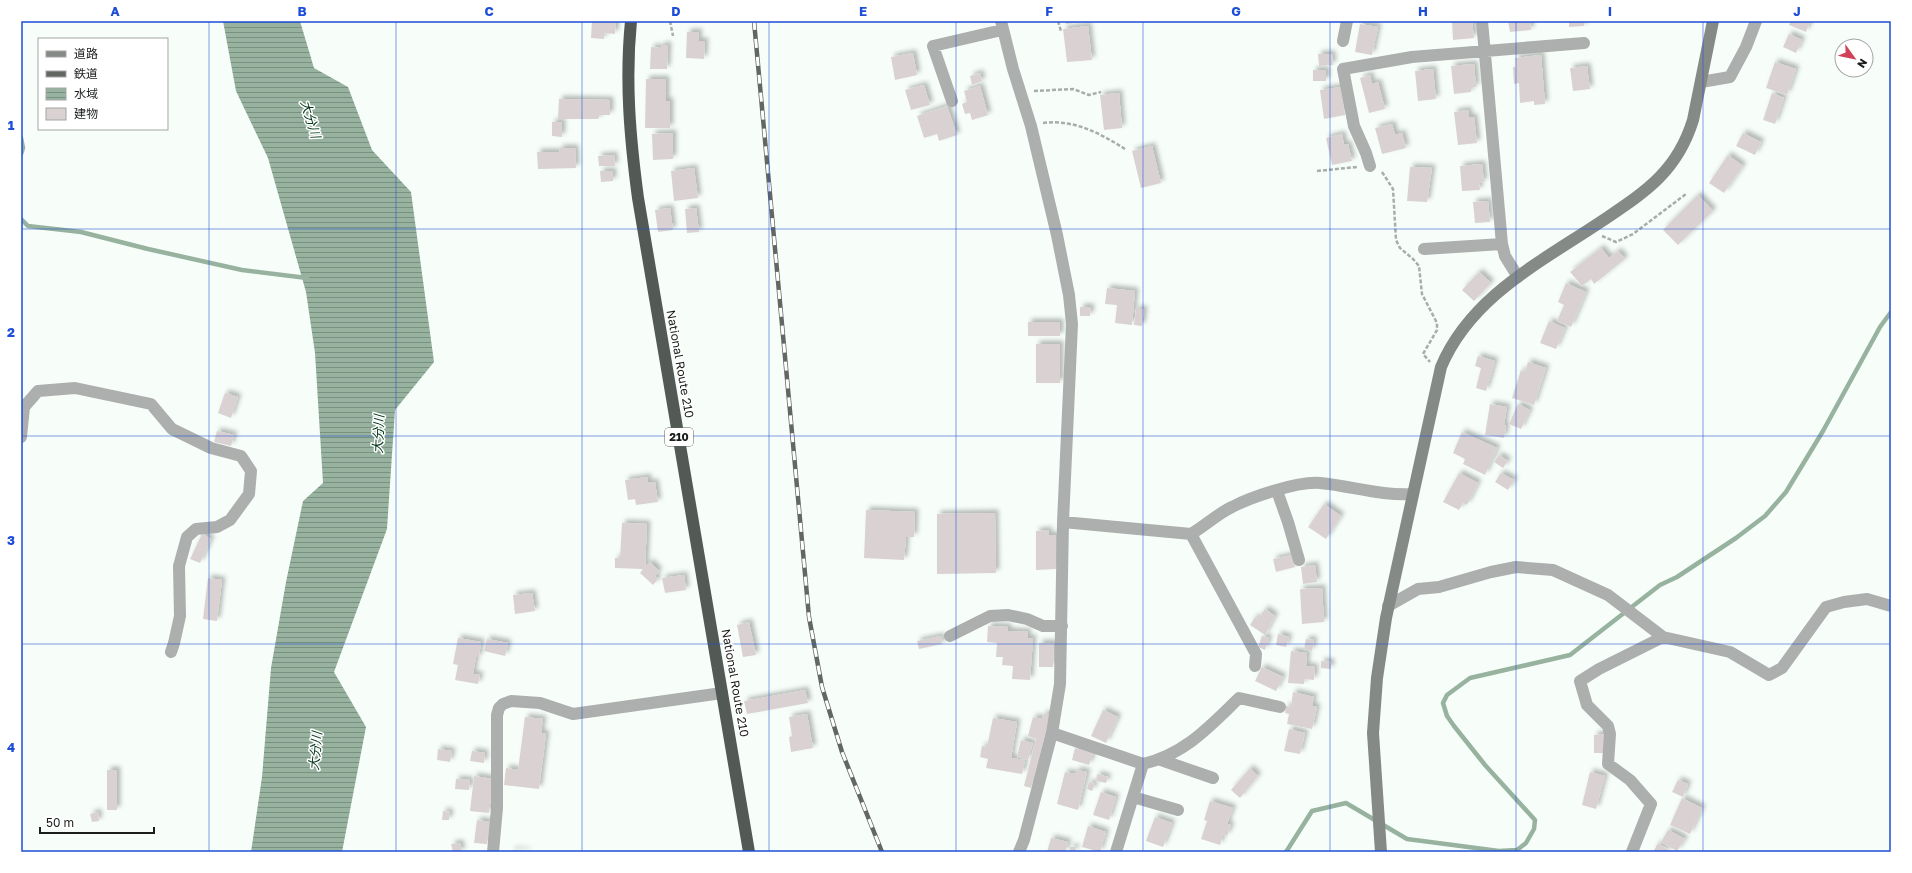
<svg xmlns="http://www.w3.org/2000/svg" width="1912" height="873" font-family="'Golos Text','Noto Sans JP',sans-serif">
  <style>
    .water { fill: url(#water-rules) }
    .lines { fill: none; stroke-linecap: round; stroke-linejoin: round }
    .stream { stroke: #97b39f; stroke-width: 4.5 }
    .building { fill: #dad2d2; filter: url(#shadow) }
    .path { stroke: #a7ada9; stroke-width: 2.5; stroke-dasharray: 4 2; stroke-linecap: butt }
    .street { stroke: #acafad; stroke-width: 12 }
    .secondary { stroke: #868a87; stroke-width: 12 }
    .highway { stroke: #535955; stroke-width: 12 }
    .rail-casing { stroke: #636764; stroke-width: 4.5 }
    .rail { stroke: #fff; stroke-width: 3; stroke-dasharray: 9; stroke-linecap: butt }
    .grid { fill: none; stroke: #1d4ed8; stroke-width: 1; stroke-opacity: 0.55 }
    .labels { text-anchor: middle; stroke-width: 3; stroke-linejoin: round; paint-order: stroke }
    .shield { fill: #fff; stroke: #5f615f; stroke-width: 1 }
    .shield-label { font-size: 11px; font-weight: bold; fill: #1a1d1b }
    .street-label { font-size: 12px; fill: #1a1d1b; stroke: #fff }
    .water-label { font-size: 13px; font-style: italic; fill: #003519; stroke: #fff }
    .neatline { fill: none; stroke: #1d4ed8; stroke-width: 1.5 }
    .grid-label { font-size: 13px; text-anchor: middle; font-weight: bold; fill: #1d4ed8 }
  </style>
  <defs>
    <pattern id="water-rules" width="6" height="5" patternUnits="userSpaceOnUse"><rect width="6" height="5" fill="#97b39f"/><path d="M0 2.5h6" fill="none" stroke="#7a9181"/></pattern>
    <filter id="shadow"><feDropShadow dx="3.5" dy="-3.5" stdDeviation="2" flood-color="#0004"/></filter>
  </defs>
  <rect width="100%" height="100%" fill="#f7fef9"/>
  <path class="water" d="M223,21h77l14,47 34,19 24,63 39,42 23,170 -39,48 -8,119 -53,143 32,55 -24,125h-91l11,-75 9,-109 15,-86 17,-81 20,-18 -8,-130 -9,-61 -38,-134 -32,-67z"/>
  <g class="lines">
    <path class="stream" d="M21,138l2,10 -2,6
      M21,219l7,7 53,6 67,17 94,21 65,8
      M1286,852l26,-41 34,-8 61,36 92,12 18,-1 9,-7 8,-14 1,-9 -50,-55 -31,-39 -7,-10 -4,-13 4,-8 23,-17 100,-23 90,-70 17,-8 59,-39 29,-22 21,-24 37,-61 57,-104 11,-15"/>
  </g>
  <path class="building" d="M592,21h24l-1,13 -11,-1v6l-13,-1z
    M1066,21h19v1l-19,2z
    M1452,21h20l2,17 -21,2z
    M1508,21h22l1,9 -21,2z
    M1569,21h15v5l-15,1z
    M1791,21h19l-4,11 -17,-7z
    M1360,24l18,3 -6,28 -17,-3z
    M1088,26l4,34 -25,2 -4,-33z
    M687,32h12l-1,9h7l-1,18 -18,-1z
    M1789,34l13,6 -6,13 -13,-6z
    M662,45h6l-1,24h-17l1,-22 10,1z
    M913,53l4,22 -22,5 -4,-23z
    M1318,54h14l1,11 -14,1z
    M1541,55l4,49 -11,1v-4l-14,2 -1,-20 -5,1 -1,-17h3l-1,-9z
    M1775,62l21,7 -9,26 -21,-7z
    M1474,64l2,23 -5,1v4l-17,2 -3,-28z
    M1587,66l3,23 -17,2 -3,-23z
    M1433,69l3,30 -18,2 -3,-30z
    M1313,70h13v11h-13z
    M980,73l2,8 -10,4 -2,-9z
    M1370,75l2,9 6,-2 7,27 -16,4 -9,-35z
    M646,79h20v22h4v27h-25z
    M924,85l6,20 -19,5 -6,-20z
    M980,86l8,29 -16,5 -2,-7 -5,1 -3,-10 5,-2 -3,-11z
    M1341,87l4,28 -21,4 -4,-29z
    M1119,93l3,35 -18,2 -4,-35z
    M1772,93l12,5 -9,26 -12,-4z
    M559,99l51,1v15h-10l-2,4h-40z
    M947,106l10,29 -18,6 -2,-7 -13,4 -7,-22z
    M1468,110l1,7h5l3,26 -19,2 -4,-33z
    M552,122h10v15l-10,-1z
    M1392,124l3,11 7,-2 4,15 -24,6 -7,-26z
    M673,133v26l-20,1 -1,-26z
    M1743,133l18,9 -6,13 -19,-9z
    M1342,134l2,11 4,-1 4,17 -20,4 -6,-27z
    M1152,146l9,37 -20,5 -9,-37z
    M559,148h16l1,20 -38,1 -1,-17h23z
    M614,155l1,11h-16l-1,-10z
    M1728,155l15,11 -19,27 -15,-10z
    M1482,164l2,18 -5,1 1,7 -18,1 -2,-25z
    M1410,167l22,1 -5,34 -20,-1z
    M694,168l4,30 -24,3 -3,-30z
    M600,171h13v10l-12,1z
    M1698,195l15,16 -35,34 -15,-15z
    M1488,201l2,21 -15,1 -2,-21z
    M670,208l3,22 -15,2 -3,-22z
    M696,208l3,24 -12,1 -2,-24z
    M1601,248l8,10 9,-7 7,8 -31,25 -3,-5 -9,7 -12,-14z
    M1479,272l12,11 -17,18 -12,-11z
    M1566,283l20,9 -15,35 -14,-6 7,-16 -6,-3z
    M1107,288l28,3 -3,34 -17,-2 2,-18 -12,-1z
    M1080,307h11l-1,9h-10z
    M1136,309h8l-2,17 -8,-1z
    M1549,321l16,7 -9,21 -16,-6z
    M1028,322h32v14h-32z
    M1036,344h24v39h-24z
    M1478,356l17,5 -9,30 -10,-3 5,-20 -6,-2z
    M1528,362l18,6 -12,37 -22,-7 9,-28 4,2z
    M225,393l13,4 -7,21 -13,-5z
    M1490,404l17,3 -3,18 2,1 -2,12 -19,-3z
    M1518,404l12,6 -9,19 -12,-5z
    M217,431l17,4 -3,11 -17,-4z
    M1462,432l35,16 -12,27 -22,-11 2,-5 -12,-6z
    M1499,455l9,6 -5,7 -9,-6z
    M1459,473l19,10 -11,22 -4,-2 -4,7 -16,-8z
    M1501,473l13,7 -6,10 -13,-8z
    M648,477v6l7,-1 3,20 -22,3 -1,-6 -7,1 -3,-20z
    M1324,504l17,12 -15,23 -18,-12z
    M866,510l49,2 -1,25h-8l-2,23 -40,-2z
    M995,513l1,60 -59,1v-60z
    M622,523l25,1 -2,43 5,-5 9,9 -4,5 3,3 -5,6 -13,-12 3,-4 -28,-1v-10h5z
    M1049,530l-1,5h8v34l-20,1v-39z
    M202,534l9,5 -11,24 -10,-4z
    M1292,555l3,12 -19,5 -3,-13z
    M1315,565l2,17 -14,2 -2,-17z
    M684,575l2,15 -21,3 -3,-15z
    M208,578l14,2 -5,41 -14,-2z
    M1322,588l2,34 -22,2 -2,-35z
    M532,593l3,18 -20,3 -2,-19z
    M1265,609l10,7 -10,19 -15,-10 5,-8 3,2z
    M749,622l7,33 -13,2 -6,-32z
    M988,626l20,1v4l20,1 -1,6h6l-3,42 -18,-1 1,-13 -11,-1 1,-8h-7l1,-14 -10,-1z
    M1278,634l11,3 -3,10 -10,-2z
    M941,636l1,8 -23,5 -2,-8z
    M1262,636l7,2 -4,12 -7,-3z
    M458,638l23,4 -2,15h-3l-3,17 7,1 -2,9 -23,-4 3,-15 -5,-1z
    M487,639l21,4 -3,13 -21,-5z
    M1306,639l8,1 -2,11 -8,-2z
    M1039,643h15l-1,24h-14z
    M1291,651l16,2 -1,13 9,1 -1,13 -10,-1v5l-16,-1z
    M1321,661l10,1v7l-10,-1z
    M1262,667l21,10 -7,14 -21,-10z
    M805,690l3,13 -61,11 -3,-13z
    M1293,692l21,5 -2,9 5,1 -5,22 -25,-5 2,-10 -4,-1 1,-7 5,1z
    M1103,710l15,7 -12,26 -15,-7z
    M1044,713l6,2 -19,73 -7,-2 12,-47 -8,-3 5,-19 9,2z
    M807,714l6,34 -22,4 -2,-15 3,-1 -3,-19z
    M525,717l18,2 -2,14 5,1 -7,55 -35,-4 2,-17 12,2z
    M993,718l24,4 -6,36 14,2 -3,14 -36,-6 2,-9 -8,-2 2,-11 5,1z
    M1289,729l16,4 -5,21 -16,-3z
    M1604,734v19h-10v-18z
    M1021,740l12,3 -5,17 -11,-3z
    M1075,748l18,5 -4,12 -17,-5z
    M438,749l14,2 -2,11 -13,-2z
    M472,751l13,2 -1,10 -14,-2z
    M1250,768l8,8 -18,22 -9,-8z
    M107,770h10v40h-10z
    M1077,770l10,2 -9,38 -21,-6 8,-32 10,2z
    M1590,772l15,4 -9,33 -14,-4z
    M1097,774l11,3 -2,6 -10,-2z
    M474,776l19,3 -4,34 -19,-2z
    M456,779l14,1 -1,10 -14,-1z
    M1678,780l10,4 -5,13 -11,-5z
    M1089,782l6,2 -3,7 -5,-2z
    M1101,792l15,5 -7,23 -16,-5z
    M1682,798l20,10 -12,26 -20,-9z
    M1210,801l23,7 -6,16 4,1 -4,11 -4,-2 -3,11 -19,-6 6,-18 -3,-1z
    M443,811l7,1 -1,8h-7z
    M98,812l1,9 -7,1 -2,-8z
    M1155,817l17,6 -9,24 -17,-6z
    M477,820l13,2 -3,22 -13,-1z
    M1088,826l18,6 -6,20 -18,-5z
    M1668,830l17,9 -8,12 -16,-9z
    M1051,838l17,4 -3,10h-18z
    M460,843l2,9h-9l-2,-8z
    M1658,843l14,9h-19z
    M1070,847h6l-1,5 -5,-1z
    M512,850l15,1v1h-16z"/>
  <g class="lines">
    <path class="path" d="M670,21l3,15
      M1058,21l3,10
      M1034,91l39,-2 16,6 12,-3
      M1043,123c30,-4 57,10 82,26
      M1317,171l40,-4
      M1382,172l11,17 3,51 4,8 13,11 6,7 3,28 15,29v7l-14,24 7,8
      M1602,236l14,6 17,-8 53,-40"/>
    <path class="street" d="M1001,21l12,48 18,57 26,109 12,60 3,29 -9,198 -3,162 -8,49 -28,107 -5,12
      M1482,21l20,223 3,12 13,21
      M1343,41l4,-20
      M1701,82l29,-5 16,-30 10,-26
      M952,101l-19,-55 69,-16
      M1370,166l-4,-13 -12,-27 -11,-57 69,-12 172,-14
      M1424,249l78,-5
      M21,437l3,-30 14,-16 37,-3 76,16 21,25 39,19 30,8 10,15 -2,23 -19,26 -13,7 -21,2 -9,8 -8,29 1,50 -6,27 -3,9
      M1277,491l11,31 11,38
      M1063,522l128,12c14,-8 26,-20 41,-27 19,-10 66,-26 88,-24 32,3 61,13 93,11
      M1191,534l65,120 -1,12
      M1388,606l30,-17 21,-2 52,-15 25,-5 37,3 55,25 55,42 67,15 39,23 13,-7 44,-61 18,-5 23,-3 24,7
      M950,636l40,-20 18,-1 19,4 16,7h19
      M1052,733l91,31 -27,88
      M1161,760l52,18
      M1143,764c42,-10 66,-37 96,-66l41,9
      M1133,797l45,13
      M493,852l4,-44v-93l2,-7 4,-4 8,-3 29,2 33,11 149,-21
      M1632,852l19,-48 -21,-24 -22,-16 2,-30 -2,-8 -21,-21 -7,-24 19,-12 64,-32"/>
    <path class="secondary" d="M1381,852l-8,-119 4,-55 9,-60 55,-251c30,-71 100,-105 161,-146 43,-29 75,-49 91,-101l20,-99"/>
    <path class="highway" d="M631,21c-6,60 -1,117 7,177l111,654"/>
    <g class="rail-casing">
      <path id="rail" d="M754,21l55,596 13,70 20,65 40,100"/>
    </g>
    <use href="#rail" class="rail"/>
  </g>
  <path class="grid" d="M209,21v831M396,21v831M582,21v831M769,21v831M956,21v831M1143,21v831M1330,21v831M1516,21v831M1703,21v831M21,229h1870M21,436h1870M21,644h1870"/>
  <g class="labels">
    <rect class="shield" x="665" y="428" width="28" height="18" rx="3"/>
    <g class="shield-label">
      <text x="679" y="441">210</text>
    </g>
    <g class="street-label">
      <text transform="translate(680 364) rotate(80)" y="4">National Route 210</text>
      <text transform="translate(735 683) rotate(80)" y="4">National Route 210</text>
    </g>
    <g class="water-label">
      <text transform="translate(311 119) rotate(73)" y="5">大分川</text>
      <text transform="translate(378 434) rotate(-88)" y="5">大分川</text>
      <text transform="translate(315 751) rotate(-85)" y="5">大分川</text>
    </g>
  </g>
  <rect width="1912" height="873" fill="none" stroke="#ffffff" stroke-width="44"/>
  <rect x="38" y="38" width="130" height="92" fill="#ffffff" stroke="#a3a5a4"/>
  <rect x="46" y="51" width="20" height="6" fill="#868a87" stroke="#a3a5a4"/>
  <text x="74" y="58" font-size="12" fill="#1a1d1b">道路</text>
  <rect x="46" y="71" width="20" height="6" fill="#636764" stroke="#a3a5a4"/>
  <text x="74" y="78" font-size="12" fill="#1a1d1b">鉄道</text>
  <rect x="46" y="88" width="20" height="12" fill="url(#water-rules)" stroke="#a3a5a4"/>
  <text x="74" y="98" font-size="12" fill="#1a1d1b">水域</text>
  <rect x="46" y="108" width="20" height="12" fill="#dad2d2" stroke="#a3a5a4"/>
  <text x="74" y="118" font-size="12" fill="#1a1d1b">建物</text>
  <g transform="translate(1854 58) rotate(123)"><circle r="19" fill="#ffffff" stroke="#a3a5a4"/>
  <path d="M0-3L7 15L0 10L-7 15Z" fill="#d14157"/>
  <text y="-6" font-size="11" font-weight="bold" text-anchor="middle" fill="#1a1d1b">N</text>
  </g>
  <path d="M40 827v6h114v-6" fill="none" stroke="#1a1d1b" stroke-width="2"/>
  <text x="46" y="827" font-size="12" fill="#1a1d1b" stroke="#ffffff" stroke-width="3" paint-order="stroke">50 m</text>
  <rect x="22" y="22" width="1868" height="829" class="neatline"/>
  <g class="grid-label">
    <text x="115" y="16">A</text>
    <text x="302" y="16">B</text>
    <text x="489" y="16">C</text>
    <text x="676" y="16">D</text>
    <text x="863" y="16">E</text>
    <text x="1049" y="16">F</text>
    <text x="1236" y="16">G</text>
    <text x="1423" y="16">H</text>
    <text x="1610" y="16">I</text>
    <text x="1797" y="16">J</text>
    <text x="11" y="130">1</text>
    <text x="11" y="337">2</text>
    <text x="11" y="545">3</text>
    <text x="11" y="752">4</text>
  </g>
</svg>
